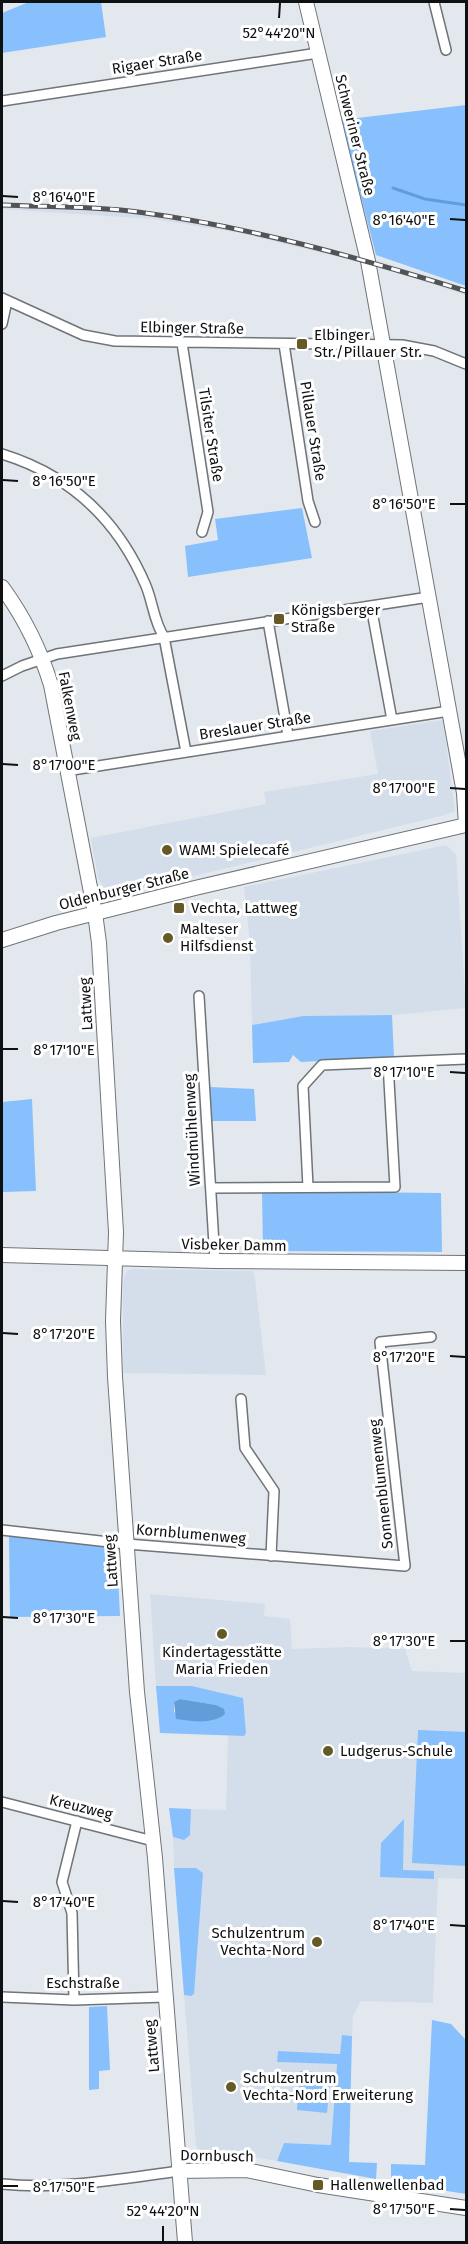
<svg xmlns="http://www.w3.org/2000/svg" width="468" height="2244" font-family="'Fira Sans',sans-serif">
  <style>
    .built { fill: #d3deea }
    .green { fill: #87c0fd; fill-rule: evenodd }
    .water { fill: #629dda }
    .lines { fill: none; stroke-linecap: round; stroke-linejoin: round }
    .stream { stroke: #629dda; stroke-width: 3 }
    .street-casing { stroke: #6f7479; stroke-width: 12 }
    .secondary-casing { stroke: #6f7479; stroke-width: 16 }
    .street { stroke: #fff; stroke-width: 9 }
    .secondary { stroke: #fff; stroke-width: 14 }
    .rail-casing { stroke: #515356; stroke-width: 5 }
    .rail { stroke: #fff; stroke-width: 3; stroke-dasharray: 9; stroke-linecap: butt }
    .ticks { fill: none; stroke: #0f1012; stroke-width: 2 }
    .poi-dot { fill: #655925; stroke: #fff; stroke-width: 2 }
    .labels { text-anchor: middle; stroke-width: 6; stroke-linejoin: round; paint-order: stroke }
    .street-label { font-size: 15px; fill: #0f1012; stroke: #fff }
    .poi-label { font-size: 15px; fill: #0f1012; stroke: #fff; text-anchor: start }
    .ticks-label { font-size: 15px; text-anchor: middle; fill: #0f1012; stroke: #fff; stroke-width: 6; stroke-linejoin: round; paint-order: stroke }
  </style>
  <rect width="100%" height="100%" fill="#e3e8ee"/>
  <path class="built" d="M2,202l97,5 55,5 82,14 143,35 87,27v7l-86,-28 -145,-35 -82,-13 -151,-10z
    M443,720l12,91 -10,4 -313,76 -22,1 -7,-6 -5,-8 -7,-40 175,-34 -2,-12 114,-18 -8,-43z
    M446,845l10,9 10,154 -74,7 -89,1 -51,9 -2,-81 -6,-57z
    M132,1269l122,2 12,104 -143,-2v-88l2,-10 2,-4z
    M150,1594l115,10 -1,12 26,3 2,30 58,-2 55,2 7,22 54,2v206l-28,-1 -5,125 -72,-2 -8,15 -1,20 -10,-1 -1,19 -63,-3 -1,11 60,1 -6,82 -47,-2 -7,18 -38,-6 -36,-1 -7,-8 -12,-151 7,1 3,-2 2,-126h-22l-1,-31 11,3 6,-5 1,-26 35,1 2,-75 15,1 -1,-38 -50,-12h-36z"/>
  <path class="green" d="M29,2h72l5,35 -104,16v-40z
    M466,105v181l-90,-31 -35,-135z
    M302,508l10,50 -124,19 -3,-31 33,-6 -3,-21z
    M392,1015l2,42 -93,5 -8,-7 -4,7 -36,1 -1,-38 51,-9z
    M210,1087l44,2 2,32h-44z
    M32,1099l4,92 -33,1 -1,-90z
    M262,1191l179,2 1,59 -179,-1z
    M9,1534l105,12 3,7 3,63 -110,1z
    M156,1686h36l51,12 3,35 -2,3 -84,-3zM180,1699l35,6 -1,15 -22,1 -18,-9v-10z
    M418,1730l48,2v134l-54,-3z
    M169,1808l22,1 -1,26 -6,5 -11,-3z
    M404,1819l-1,51 31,1v8l-54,-2 1,-34z
    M174,1868h22l7,5 -9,121 -3,2 -7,-1z
    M107,2006l3,64 -11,1v18l-10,1v-83z
    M432,2020l19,4 15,16v154l-75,-12v-18l34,1z
    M342,2035l10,1 -3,126 28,1 -1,16 -99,-18 7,-18 47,2 6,-81 -60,-2 1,-11 62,3z
    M300,2071l31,2 -4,40 -30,-3z"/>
  <path class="water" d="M180,1699l36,6 8,4 1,5c-12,11 -34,7 -49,5l-2,-17z"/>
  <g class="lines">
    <path class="stream" d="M393,188l32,11 41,6"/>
    <g class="street-casing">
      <path id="street" d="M434,2l12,48
        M2,101l316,-48
        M2,298l81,37 32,6 287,4 32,6 32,13
        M2,324l5,-23
        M182,343l26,169 -6,20
        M284,344l24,157 7,21
        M2,454c68,21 116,66 144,132 7,17 8,36 18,51l22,115
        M371,606l21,114
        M268,621l20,114
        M2,676l20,-10 35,-12 372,-57
        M66,771l383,-60
        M199,996l16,265
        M308,1187l-5,-101 19,-21 144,-6
        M211,1188l184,-1 -7,-124
        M241,1399l4,49 29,43 -3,65
        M2,1530l125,14 278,22 -25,-224 51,-5
        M2,1802l151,39
        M2,1997l72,3 91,-3
        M74,2000l-2,-87 -10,-31 15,-61
        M2,2184c59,6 117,-5 177,-13"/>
    </g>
    <g class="secondary-casing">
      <path id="secondary" d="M306,2l62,259 96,532 2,32
        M2,587c22,30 38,62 49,98l44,228 4,30 17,289 -3,89 2,56 22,315 18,166 30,384
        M2,940l54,-17 139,-35 271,-63
        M2,1255l213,6 251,2
        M179,2171l67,-1 72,15 148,23"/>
    </g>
    <use href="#street" class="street"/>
    <use href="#secondary" class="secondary"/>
    <g class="rail-casing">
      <path id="rail" d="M2,205c44,2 92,1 136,7 113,15 221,46 328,79"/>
    </g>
    <use href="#rail" class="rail"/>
  </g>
  <path class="ticks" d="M279,18l1,-15M3,196l15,1M450,219l15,1M3,480l15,1M450,504h15M3,764l15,1M450,788l15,1M3,1049h15M450,1072l15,1M3,1333l15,1M450,1356l15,1M3,1617l15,1M450,1641h15M3,1901l15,1M450,1925l15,1M3,2186h15M450,2209l15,1M163,2241v-15"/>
  <g class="poi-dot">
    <rect x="296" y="338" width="12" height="12" rx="3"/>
    <rect x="273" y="613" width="12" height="12" rx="3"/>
    <circle cx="167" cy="850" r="6"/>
    <rect x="173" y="902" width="12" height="12" rx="3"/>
    <circle cx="168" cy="938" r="6"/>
    <circle cx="222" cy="1634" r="6"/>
    <circle cx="328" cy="1751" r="6"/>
    <circle cx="317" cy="1942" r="6"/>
    <circle cx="231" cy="2087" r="6"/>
    <rect x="312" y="2179" width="12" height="12" rx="3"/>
  </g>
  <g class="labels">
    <g class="street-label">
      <text transform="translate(157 62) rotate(-9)" y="5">Rigaer Straße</text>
      <text transform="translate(355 135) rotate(76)" y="5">Schweriner Straße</text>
      <text transform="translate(192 328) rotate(1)" y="5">Elbinger Straße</text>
      <text transform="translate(313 431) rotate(81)" y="5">Pillauer Straße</text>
      <text transform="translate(211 435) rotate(81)" y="5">Tilsiter Straße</text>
      <text transform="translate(70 706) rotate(79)" y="5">Falkenweg</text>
      <text transform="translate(255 726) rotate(-9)" y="5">Breslauer Straße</text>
      <text transform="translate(124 889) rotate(-14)" y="5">Oldenburger Straße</text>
      <text transform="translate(86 1004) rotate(-93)" y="5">Lattweg</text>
      <text transform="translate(192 1130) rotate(-93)" y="5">Windmühlenweg</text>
      <text transform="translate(234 1245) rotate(1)" y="5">Visbeker Damm</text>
      <text transform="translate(381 1484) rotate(-96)" y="5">Sonnenblumenweg</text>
      <text transform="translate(191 1534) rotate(5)" y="5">Kornblumenweg</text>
      <text transform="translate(111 1561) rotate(-94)" y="5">Lattweg</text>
      <text transform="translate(81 1807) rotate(14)" y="5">Kreuzweg</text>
      <text x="83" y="1988">Eschstraße</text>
      <text transform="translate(152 2046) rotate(-95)" y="5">Lattweg</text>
      <text transform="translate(217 2156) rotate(1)" y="5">Dornbusch</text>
    </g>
    <g class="poi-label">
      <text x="314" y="340">Elbinger<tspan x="314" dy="17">Str./Pillauer Str.</tspan></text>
      <text x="291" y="615">Königsberger<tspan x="291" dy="17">Straße</tspan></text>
      <text x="179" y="855">WAM! Spielecafé</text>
      <text x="191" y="913">Vechta, Lattweg</text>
      <text x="180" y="934">Malteser<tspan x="180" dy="17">Hilfsdienst</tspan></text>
      <text x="222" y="1657" text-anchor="middle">Kindertagesstätte<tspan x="222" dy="17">Maria Frieden</tspan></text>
      <text x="340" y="1756">Ludgerus-Schule</text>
      <text x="305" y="1938" text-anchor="end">Schulzentrum<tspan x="305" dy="17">Vechta-Nord</tspan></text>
      <text x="243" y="2083">Schulzentrum<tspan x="243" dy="17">Vechta-Nord Erweiterung</tspan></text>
      <text x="330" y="2190">Hallenwellenbad</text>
    </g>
  </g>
  <g class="ticks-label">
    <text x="279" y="38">52°44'20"N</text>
    <text x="64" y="202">8°16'40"E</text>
    <text x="404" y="225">8°16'40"E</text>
    <text x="64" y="486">8°16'50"E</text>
    <text x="404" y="509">8°16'50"E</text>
    <text x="64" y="770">8°17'00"E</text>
    <text x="404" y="793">8°17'00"E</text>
    <text x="64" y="1055">8°17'10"E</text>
    <text x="404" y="1077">8°17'10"E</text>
    <text x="64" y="1339">8°17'20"E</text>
    <text x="404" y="1362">8°17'20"E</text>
    <text x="64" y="1623">8°17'30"E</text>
    <text x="404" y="1646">8°17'30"E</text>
    <text x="64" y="1907">8°17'40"E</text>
    <text x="404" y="1930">8°17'40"E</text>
    <text x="64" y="2192">8°17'50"E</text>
    <text x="404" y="2214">8°17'50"E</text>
    <text x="163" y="2216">52°44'20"N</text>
  </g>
  <rect width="468" height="2244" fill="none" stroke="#0f1012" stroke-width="6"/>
</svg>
